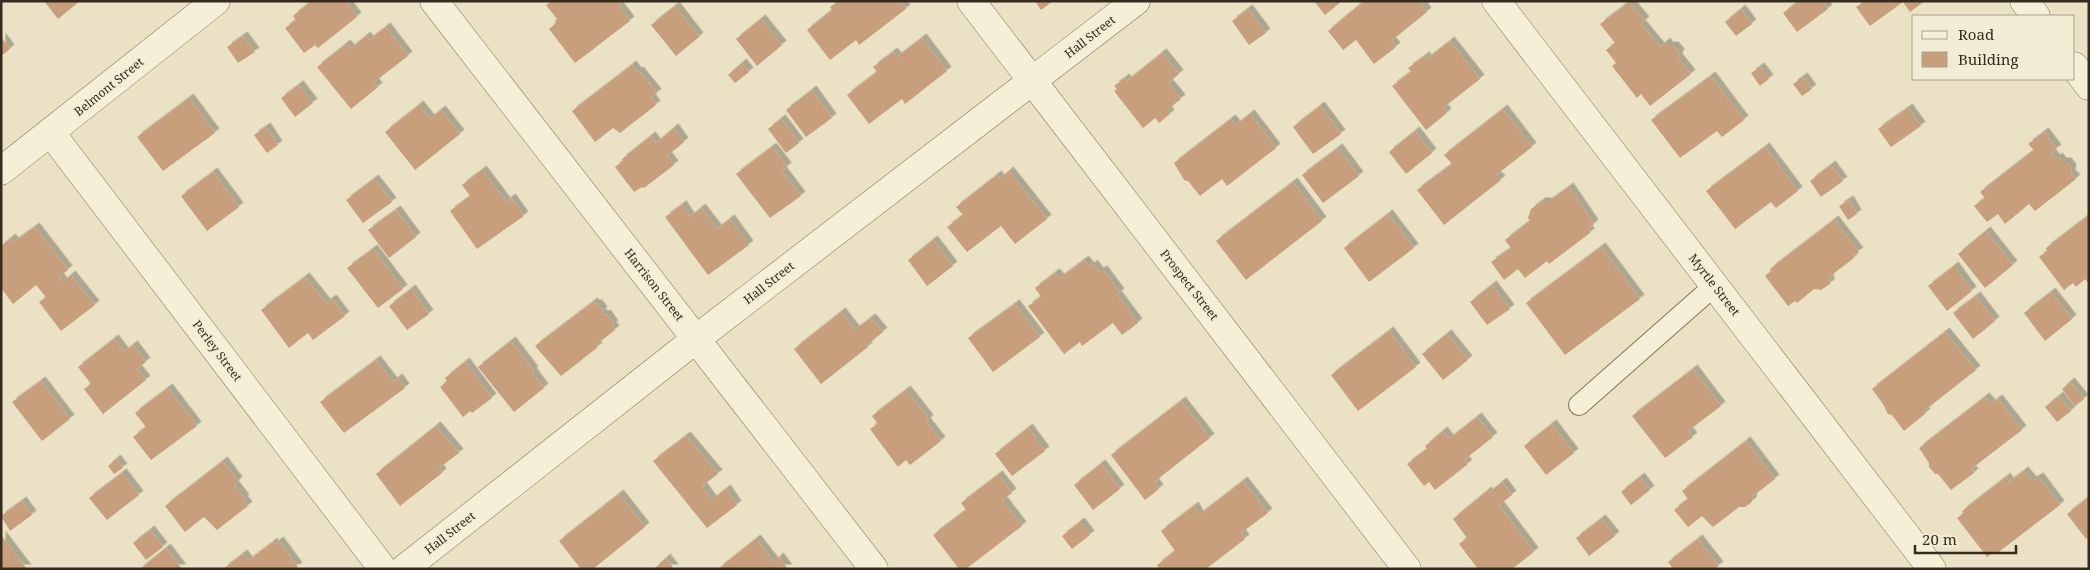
<svg xmlns="http://www.w3.org/2000/svg" width="2090" height="570" font-family="'Noto Serif',serif">
  <style>
    .building { fill: #c79f7d; filter: url(#shadow) }
    .lines { fill: none; stroke-linecap: round; stroke-linejoin: round }
    .service-casing { stroke: #85745c; stroke-width: 22 }
    .minor-casing { stroke: #85745c; stroke-width: 29 }
    .tertiary-casing { stroke: #85745c; stroke-width: 29 }
    .service { stroke: #f6efd7; stroke-width: 20 }
    .minor { stroke: #f6efd7; stroke-width: 28 }
    .tertiary { stroke: #f6efd7; stroke-width: 28 }
    .labels { text-anchor: middle; stroke-width: 4; stroke-linejoin: round; paint-order: stroke }
    .street-label { font-size: 12px; fill: #362b1f; stroke: #f3ecd4 }
  </style>
  <defs>
    <filter id="shadow"><feDropShadow dx="4.5" dy="-4.5" stdDeviation="0" flood-color="#0004"/></filter>
  </defs>
  <rect width="100%" height="100%" fill="#ebe2c5"/>
  <path class="building" d="M44,1h36l-22,18z
    M311,1h34l12,16 -39,31 -3,-3 -11,8 -19,-25 11,-8 -3,-4z
    M552,1h68l2,2 -4,2 12,16 -55,42 -26,-34 7,-6 -1,-2 2,-2 -11,-14z
    M838,1h62l6,8 -47,36 -3,-5 -26,20 -23,-30 25,-20 -2,-3z
    M1035,1h18l-12,9z
    M1314,1h28l-17,14z
    M1364,1h55l8,11 -36,29 5,6 -22,17 -18,-24 -13,10 -15,-19z
    M1799,1h23l6,8 -31,23 -14,-19z
    M1865,1h60l-15,11 -7,-10 -33,24 -14,-19z
    M1629,2l16,19 -4,3 19,23 6,-5 2,4h6l6,7 -2,5 13,16 -41,32 -9,-12 -4,4 -25,-32 4,-3 -10,-13 9,-7 -15,-19z
    M675,6l24,31 -23,19 -25,-31z
    M1248,9l18,24 -17,12 -17,-24z
    M1741,9l11,15 -16,12 -11,-14z
    M761,19l21,26 -25,21 -21,-27z
    M386,27l22,29 -34,26 4,5 -27,22 -34,-42 29,-23 4,5 16,-13 3,4z
    M243,36l12,16 -17,11 -11,-16z
    M1,37l9,12 -9,7z
    M922,38l25,33 -42,33 -3,-5 -33,25 -22,-29 30,-23 -4,-5 20,-15 4,5z
    M1450,41l30,38 -37,29 4,5 -21,17 -34,-44 19,-14 -3,-4 17,-12 2,3z
    M1162,53l17,21 -11,9 13,16 -14,11 3,4 -11,9 -4,-5 -12,10 -29,-37 3,-2 -3,-3 11,-8 2,3z
    M742,63l7,9 -14,11 -7,-8z
    M632,65l5,7 2,-1 18,22 -6,5 5,7 -36,28 -7,-5 -18,14 -23,-31z
    M1760,67l9,12 -9,7 -9,-13z
    M1711,76l33,44 -22,17 -5,-6 -37,27 -29,-38z
    M1803,77l9,12 -10,7 -9,-12z
    M299,85l14,18 -18,14 -14,-19z
    M812,90l20,28 -26,19 -20,-27z
    M189,98l26,35 -52,38 -26,-34z
    M419,105l11,14 11,-9 19,24 -45,36 -30,-38z
    M1320,106l21,28 -28,20 -20,-27z
    M1908,108l13,18 -30,21 -13,-18z
    M1503,109l29,38 -36,28 5,5 -57,45 -27,-35 35,-26 -8,-9z
    M1250,114l26,34 -49,38 -5,-7 -22,17 -12,-15 -4,-1 -10,-17 57,-44 5,6z
    M781,119l18,24 -13,10 -18,-24z
    M266,127l12,18 -11,8 -13,-18z
    M674,128l10,14 -17,14 7,9 -30,23 -2,-1 -8,5 -19,-25 8,-6 -1,-2 29,-23 5,7z
    M1415,131l17,22 -26,21 -17,-22z
    M2044,132l13,17 -6,4 5,6 2,-2 4,5h5l5,7 -1,5 5,5 -41,32 -6,-7 -24,20 -7,-10 -11,8 -13,-16 11,-8 -5,-6 54,-42 -6,-6z
    M772,147l15,20 -5,4 19,25 -31,22 -34,-44z
    M1765,147l33,44 -22,17 -5,-6 -36,27 -29,-38z
    M1338,148l21,28 -36,27 -21,-28z
    M1831,165l12,16 -22,16 -11,-16z
    M482,170l24,32 5,-4 13,18 -47,33 -27,-38 20,-15 -8,-11z
    M1009,171l38,48 -32,25 -14,-18 -34,26 -20,-25 16,-12 -7,-8 41,-32 3,4z
    M213,172l26,35 -32,24 -26,-35z
    M374,179l18,23 -29,21 -17,-23z
    M1293,182l29,39 -76,59 -30,-39z
    M1569,187l25,37 -6,5 2,4 -41,31 -2,-3 -22,17 -7,-9 -14,11 -13,-18 20,-14 -6,-8 25,-19 -2,-3 3,-9 10,-7h7z
    M1849,200l8,14 -9,6 -9,-14z
    M682,205l8,12 11,-9 16,21 13,-10 19,26 -41,30 -43,-58z
    M396,210l20,27 -27,21 -21,-28z
    M1388,214l26,34 -45,34 -25,-34z
    M2089,215v69l-4,-5 -9,8 -3,-4 -9,7 -25,-33 8,-6 -1,-3z
    M1834,220l25,32 -7,4 2,2 -25,19 1,7 -9,6 -7,-1 -17,14 -2,-2 -7,5 -23,-30 6,-5 -1,-2z
    M35,227l33,43 -9,7 4,5 8,-7 24,30 -34,26 -22,-29 7,-5 -10,-12 -23,19 -12,-16v-42l10,-8 3,4z
    M1986,231l27,34 -28,23 -27,-34z
    M933,240l20,26 -26,20 -19,-26z
    M1601,247l39,52 -75,56 -39,-52z
    M373,249l30,40 -25,19 -31,-40z
    M1084,260l6,7 3,-3 6,8 4,-2 17,23 -3,2 21,28 -16,12 -9,-12 -31,23 -2,-4 -16,12 -36,-48 13,-9 -6,-9 20,-15 5,5z
    M1954,266l18,25 -25,20 -19,-25z
    M305,277l21,26 6,-4 13,17 -32,24 -5,-7 -19,15 -28,-38z
    M1492,285l18,24 -23,16 -17,-23z
    M411,289l18,25 -22,16 -18,-24z
    M2051,292l21,27 -27,22 -21,-28z
    M1976,296l19,25 -22,18 -20,-26z
    M593,302l3,3 1,-2 6,8 -2,2 3,2 2,-1 8,11 -2,1 3,4 -19,15 2,2 -37,29 -26,-30z
    M1015,304l25,33 -47,35 -25,-34z
    M841,312l14,18 16,-12 12,14 -16,13 1,2 -47,37 -27,-35z
    M1389,331l27,36 -58,44 -27,-36z
    M1945,332l31,38 -52,41 2,2 -22,18 -12,-16 -4,-1 -5,-10 -11,-15z
    M1447,334l21,26 -25,20 -21,-26z
    M114,339l10,13 9,-7 13,17 -9,7 9,11 -43,34 -19,-25 7,-5 -13,-17z
    M511,341l23,30 -2,1 12,16 -30,24 -36,-45z
    M376,360l17,22 5,-4 7,10 -61,45 -24,-31z
    M465,362l27,36 -20,15 -2,-2 -7,6 -23,-30 7,-6 -2,-3z
    M1693,369l28,37 -33,25 5,6 -28,21 -33,-42z
    M41,381l29,38 -28,22 -30,-39z
    M2070,382l14,17 -9,7 -13,-17z
    M168,388l29,38 -46,34 -18,-23 13,-10 -11,-14z
    M906,390l23,29 -3,3 15,19 -31,24 -4,-5 -8,7 -28,-38 8,-5 -6,-8z
    M2059,396l12,15 -14,11 -12,-15z
    M1985,397l6,7 7,-5 24,31 -51,39 3,4 -23,17 -13,-16h-3l-6,-7v-4l-10,-15z
    M1181,401l29,37 -56,44 5,7 -14,11 -34,-45z
    M1477,417l16,20 -29,23 4,4 -33,26 -6,-8 -5,4 -17,-22 20,-15 -2,-3 18,-15 6,8z
    M1552,424l22,29 -28,22 -22,-29z
    M436,426l23,27 -20,15 3,5 -42,33 -24,-32z
    M1028,428l17,23 -33,25 -17,-22z
    M686,436l32,38 -16,12 10,14 14,-11 11,16 -30,23 -54,-67z
    M1746,441l29,38 -22,17 -1,6 -7,5h-6l-26,20 -11,-11 -14,11 -14,-17 14,-11 -6,-8z
    M116,459l7,9 -9,6 -6,-8z
    M223,461l15,20 -4,4 11,14 -2,1 5,6 -31,24 -13,-13 -19,15 -20,-26z
    M1101,464l19,25 -27,21 -19,-25z
    M2024,471l8,10 7,-4 21,28 -64,49 -2,-2 -7,5 -30,-39 7,-5 -2,-2 44,-34 3,5z
    M122,473l17,22 -32,25 -18,-22z
    M998,475l14,18 -10,7 20,26 -56,43h-7l-26,-34 33,-25 -5,-7z
    M1640,477l10,13 -19,15 -10,-13z
    M1243,481l25,32 -27,20 4,6 -39,30h-46l-3,-4 18,-14 -14,-20 33,-25 5,9z
    M1502,482l10,13 -13,10 35,47 -22,17h-34l-19,-25 8,-6 -14,-19 34,-28 2,2z
    M619,494l26,33 -52,42h-12l-22,-28z
    M2089,497v39l-3,3 -19,-25z
    M22,501l10,14 -22,16 -9,-15z
    M1601,519l14,17 -26,20 -13,-18z
    M1080,522l10,13 -18,14 -10,-13z
    M150,530l13,17 -17,13 -13,-17z
    M1,535l26,34h-26z
    M756,539l18,23 5,-5 9,12h-70z
    M1698,539l21,27 -4,3h-42l-5,-7z
    M279,541l19,26 -3,2h-72l20,-15 5,7 25,-19 1,3z
    M166,548l16,21h-42z
    M666,558l8,11h-20z"/>
  <g class="lines">
    <g class="service-casing">
      <path id="service" d="M1579,405l135,-119"/>
    </g>
    <g class="minor-casing">
      <path id="minor" d="M434,1l440,568
        M971,1l436,568
        M1496,1l436,568
        M2024,1l12,15
        M2074,66l15,20
        M51,133l332,436
        M404,569l292,-230 440,-338"/>
    </g>
    <g class="tertiary-casing">
      <path id="tertiary" d="M1,171l215,-170"/>
    </g>
    <use href="#service" class="service"/>
    <use href="#minor" class="minor"/>
    <use href="#tertiary" class="tertiary"/>
  </g>
  <g class="labels">
    <g class="street-label">
      <text transform="translate(1090 37) rotate(-38)" y="4">Hall Street</text>
      <text transform="translate(109 87) rotate(-39)" y="4">Belmont Street</text>
      <text transform="translate(769 283) rotate(-38)" y="4">Hall Street</text>
      <text transform="translate(654 285) rotate(52)" y="4">Harrison Street</text>
      <text transform="translate(1189 285) rotate(52)" y="4">Prospect Street</text>
      <text transform="translate(1714 285) rotate(52)" y="4">Myrtle Street</text>
      <text transform="translate(217 351) rotate(53)" y="4">Perley Street</text>
      <text transform="translate(450 533) rotate(-38)" y="4">Hall Street</text>
    </g>
  </g>
  <rect width="2090" height="570" fill="none" stroke="#362b1f" stroke-width="5"/>
  <rect x="1912" y="15" width="162" height="65" fill="#f3ecd4" stroke="#a79f8c"/>
  <rect x="1922" y="31" width="25" height="8" fill="#f6efd7" stroke="#a79f8c"/>
  <text x="1958" y="40" font-size="15" fill="#362b1f">Road</text>
  <rect x="1922" y="52" width="25" height="15" fill="#c79f7d" stroke="#a79f8c"/>
  <text x="1958" y="65" font-size="15" fill="#362b1f">Building</text>
  <path d="M1915 545v8h101v-8" fill="none" stroke="#362b1f" stroke-width="2.5"/>
  <text x="1922" y="545" font-size="15" fill="#362b1f" stroke="#f3ecd4" stroke-width="4" paint-order="stroke">20 m</text>
</svg>
